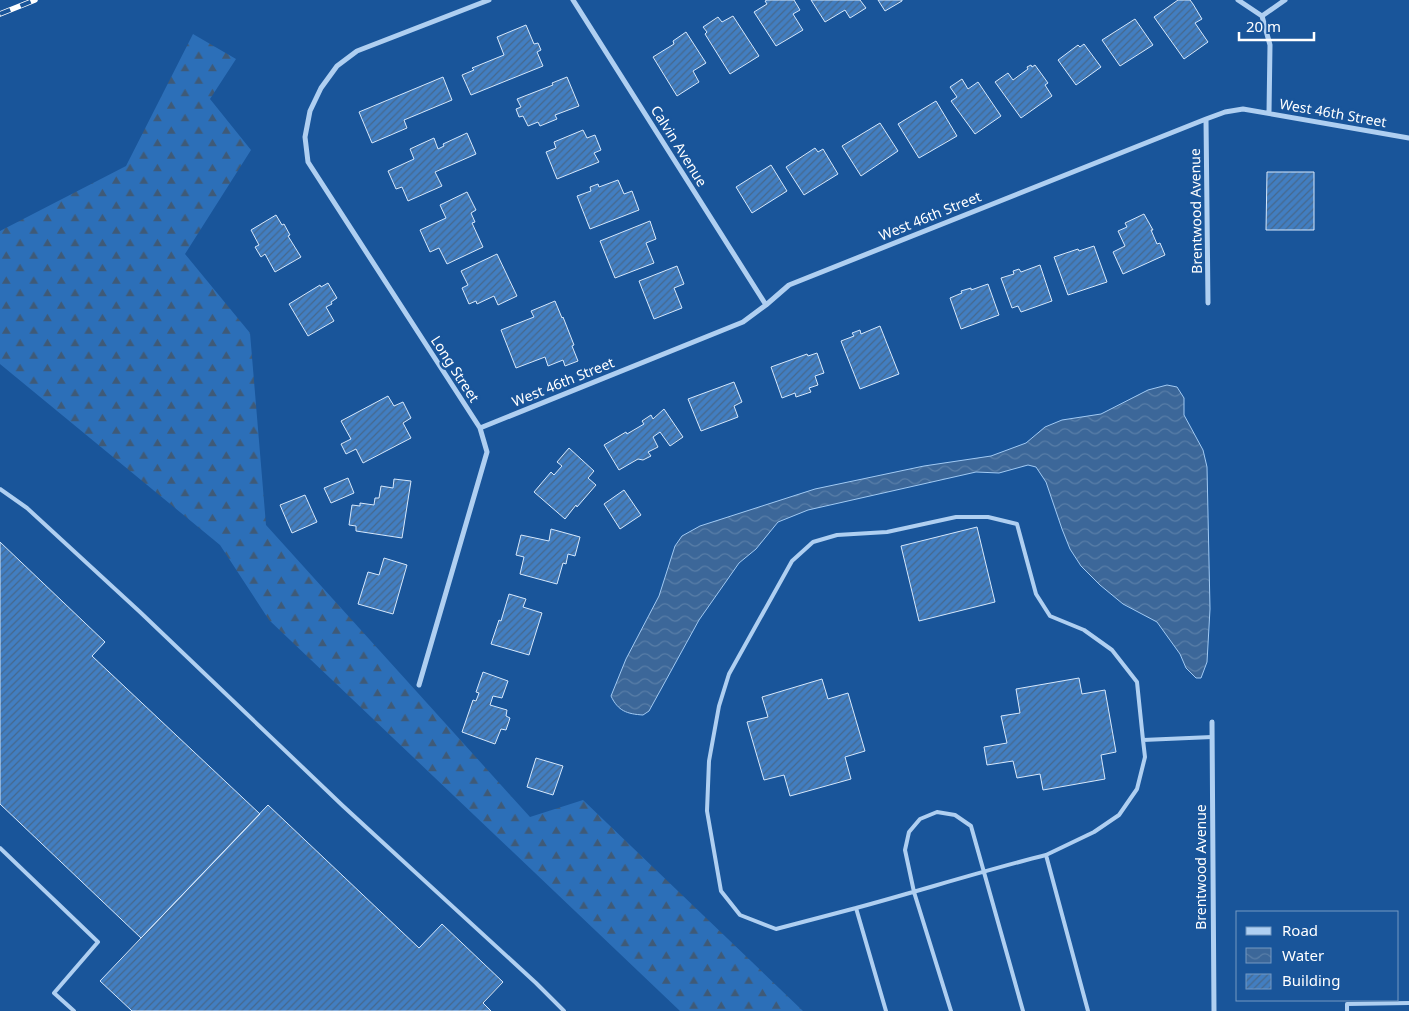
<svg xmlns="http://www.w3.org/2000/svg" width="1409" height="1011" font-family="'Noto Sans',sans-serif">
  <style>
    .forest { fill: url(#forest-firs) }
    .water { fill: url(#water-waves); stroke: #a1caf4 }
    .building { fill: url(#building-hatch); stroke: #d6e8fc }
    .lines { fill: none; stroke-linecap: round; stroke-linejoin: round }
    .lane { stroke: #afcff1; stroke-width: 4 }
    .street { stroke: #afcff1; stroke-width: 5 }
    .rail-casing { stroke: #fff; stroke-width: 5.5 }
    .rail { stroke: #19559a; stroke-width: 4; stroke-dasharray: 11; stroke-linecap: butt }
    .labels { text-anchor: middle; stroke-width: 5; stroke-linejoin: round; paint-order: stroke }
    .street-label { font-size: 14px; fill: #fff; stroke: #19559a }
  </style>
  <defs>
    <pattern id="forest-firs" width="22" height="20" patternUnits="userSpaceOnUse" patternTransform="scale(1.25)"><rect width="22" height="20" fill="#2c6fb8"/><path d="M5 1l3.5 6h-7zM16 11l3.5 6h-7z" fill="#3f5a77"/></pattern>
    <pattern id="water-waves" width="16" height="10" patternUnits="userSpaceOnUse" patternTransform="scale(1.25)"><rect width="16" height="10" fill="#3c6799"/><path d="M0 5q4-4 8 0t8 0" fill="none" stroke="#597ea8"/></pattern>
    <pattern id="building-hatch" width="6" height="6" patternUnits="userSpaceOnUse" patternTransform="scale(1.25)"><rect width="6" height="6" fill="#427ec1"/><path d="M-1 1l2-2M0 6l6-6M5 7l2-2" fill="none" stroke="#46688c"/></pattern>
  </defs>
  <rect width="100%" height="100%" fill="#19559a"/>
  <path class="forest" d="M193,34l43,25 -26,40 41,51 -66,104 65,79 16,192 264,292 53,-17 220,211h-123l-411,-391 -49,-75 -220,-181v-133l126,-65z"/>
  <path class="water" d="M1167,385l10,2 7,11v17l19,35 4,17 3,142 -3,53 -6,16h-5l-10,-10 -6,-14 -23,-32 -34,-18 -23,-19 -19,-19 -11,-17 -8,-20 -16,-47 -10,-15 -8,-2 -29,8 -23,-1 -168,38 -30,12 -22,27 -17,14 -40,57 -50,91 -6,4c-16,-1 -25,-4 -32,-19l15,-37 33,-63 16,-50 7,-10 18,-10 115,-37 109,-23 67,-10 35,-13 19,-16 17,-7 39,-6 47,-24z"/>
  <path class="building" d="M767,0h27l6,10 -7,4 10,16 -27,16 -22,-34 13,-8 -2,-3z
    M811,0h49l6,8 -16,10 -5,-8 -20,12z
    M878,0h24v1l-17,10z
    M1178,0h12l3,4 9,15 -7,4 13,19 -24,17 -30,-42z
    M733,16l26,40 -29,18 -25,-40 2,-2 -4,-5 15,-10 4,5z
    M1135,19l18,26 -33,21 -18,-26z
    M526,25l8,19 4,-1 3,7 -4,2 6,14 -72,29 -9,-20 12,-5 -2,-2 32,-13 -7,-18z
    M686,32l20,31 -13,8 6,11 -22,14 -24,-39 21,-13 -1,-3z
    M1084,44l17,23 -25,18 -18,-25 20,-15 2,2z
    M1031,65l1,2 3,-2 13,18 -3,2 7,11 -31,22 -26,-36 13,-9 5,7 15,-11 -1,-2z
    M443,77l9,23 -48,20 3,8 -35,15 -13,-31z
    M567,77l12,29 -24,9 2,4 -17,7 -2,-4 -10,4 -5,-10 -4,1 -3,-8 5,-2 -4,-8 36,-14 -1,-2z
    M962,79l6,10 10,-7 23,34 -26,18 -24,-33 6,-4 -7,-10z
    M936,101l21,35 -38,22 -21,-34z
    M880,123l18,28 -37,25 -19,-30z
    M583,130l4,8 8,-3 6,15 -7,3 5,9 -42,17 -11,-27 10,-4 -2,-6z
    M467,133l9,21 -41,18 7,14 -34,15 -6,-14 -6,2 -8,-18 26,-12 -4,-10 24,-11 4,11 6,-3 -1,-2z
    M815,148l3,4 5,-3 15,25 -34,21 -18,-28z
    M771,165l16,26 -35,22 -16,-26z
    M1267,172h47v58h-48z
    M618,180l6,14 8,-3 7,19 -49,19 -13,-33 14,-5 -1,-4 8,-3 1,3z
    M467,192l9,18 -5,3 4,9 -3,1 11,24 -36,17 -8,-16 -9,4 -10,-22 26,-12 -6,-13z
    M1144,214l9,16h-2l6,14 3,-1 5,12 -42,19 -10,-22 12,-6 -7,-15 9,-4 -2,-4z
    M276,215l6,10 2,-1 6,11 -2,1 13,21 -26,15 -10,-18 -4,3 -6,-10 4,-2 -8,-15z
    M650,221l6,18 -10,4 8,20 -39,15 -15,-37z
    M1094,246l13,36 -39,13 -14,-38 24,-8 1,2z
    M497,254l20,42 -19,9 -4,-9 -17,8 -1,-3 -7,3 -7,-16 6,-3 -7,-14z
    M1040,265l12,36 -31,11 -3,-6 -6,2 -11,-30 13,-4 -1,-3 6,-2 2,3z
    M677,266l7,18 -10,4 8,20 -28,11 -15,-38z
    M328,283l9,15 -6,4 1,2 -6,3 8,14 -26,15 -19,-32 31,-19 1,2z
    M988,284l11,31 -38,14 -11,-31 12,-5 -1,-2 10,-3v2z
    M555,301l7,17 1,-1 11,28 -2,1 6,15 -13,5 -2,-6 -15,6 -3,-9 -29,11 -15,-38 33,-13 -3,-6z
    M880,326l19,48 -39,15 -19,-48 13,-5 -2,-3 8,-3 1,4z
    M817,353l7,20 -9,3 3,9 -9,3 2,4 -15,5 -1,-4 -13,5 -11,-31 36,-13 1,2z
    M734,382l8,20 -8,4 4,11 -37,14 -13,-32z
    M388,396l6,10 9,-4 8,16 -8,5 8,15 -48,25 -7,-14 -10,5 -5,-10 10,-5 -10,-18z
    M664,409l19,28 -13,9 -10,-14 -7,5 5,10 -10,5 3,4 -8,4 -5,-1 -19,11 -15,-25 22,-13 1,2 17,-10 -2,-3 9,-6 2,4z
    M569,448l25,23 -6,7 8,7 -19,22 -1,-2 -11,14 -31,-27 17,-20 3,3 8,-9 -5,-4z
    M348,478l6,15 -23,10 -7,-15z
    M394,479l17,2 -9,57 -46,-7v-5l-7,-1 3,-20 8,1v-3l14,2 1,-7h4l2,-12 12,2z
    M624,490l17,25 -21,14 -16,-25z
    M305,495l12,27 -25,11 -12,-28z
    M977,527l18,75 -76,19 -18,-75z
    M551,529l29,8 -5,19 -7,-2 -2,10 -3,-1 -6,21 -37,-10 4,-17 -8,-2 5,-20 28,6z
    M0,542l105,100 -13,14 168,158 -119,124 -141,-134z
    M384,558l23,7 -14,49 -35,-10 10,-32 11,3z
    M509,594l17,5 -3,8 19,6 -13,42 -38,-11 8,-24 2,1z
    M483,672l25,9 -6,17 -9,-2 -3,9 17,5 -1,6 4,2 -4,12 -5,-1 -6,15 -33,-12 11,-32 3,1 3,-8 -3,-1z
    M1079,678l3,16 23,-4 11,62 -15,3 4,24 -62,11 -3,-16 -23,4 -4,-17 -26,4 -3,-18 23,-4 -6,-27 19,-3 -4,-24z
    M822,679l6,20 20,-6 17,58 -20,6 6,22 -61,17 -6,-21 -20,5 -17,-58 21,-5 -6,-20z
    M536,758l27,8 -10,29 -26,-8z
    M268,805l151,143 23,-24 61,58 -20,21 8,8h-359l-32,-30z"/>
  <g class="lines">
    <path class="lane" d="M0,489l27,19 113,104 203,194 193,177 28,28
      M1143,740l69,-3
      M0,848l98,94 -44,51 20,18
      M856,908l-80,21 -36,-14 -19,-24 -14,-80 2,-50 10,-55 10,-32 63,-113 21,-19 24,-7 50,-3 69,-15h32l29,7 19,70 14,22 34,14 28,20 25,32 6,58 2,17 -8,32 -18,26 -25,17 -48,23
      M886,1011l-30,-103c63,-17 126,-37 190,-53l42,156
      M951,1011l-37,-119 -9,-42 4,-18 11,-13 17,-7 18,3 16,11 52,185
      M1347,1011v-7l62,-1"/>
    <path class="street" d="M573,0l193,305
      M1238,0l24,16
      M1269,113l1,-68 -8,-29 23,-16
      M1206,119l2,184
      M480,428l263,-106 23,-17 23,-20 417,-166 19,-7 18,-3 166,29
      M419,685l68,-233 -7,-24 -172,-266 -3,-25 5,-26 11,-23 16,-22 20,-15 132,-51
      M1212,722l2,289"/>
    <g class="rail-casing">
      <path id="rail" d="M0,14l35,-14"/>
    </g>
    <use href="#rail" class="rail"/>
  </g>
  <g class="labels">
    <g class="street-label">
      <text transform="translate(1333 113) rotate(10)" y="5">West 46th Street</text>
      <text transform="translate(679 146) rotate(58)" y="5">Calvin Avenue</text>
      <text transform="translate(1196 211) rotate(-91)" y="5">Brentwood Avenue</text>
      <text transform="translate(930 216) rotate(-22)" y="5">West 46th Street</text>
      <text transform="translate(455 369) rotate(57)" y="5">Long Street</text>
      <text transform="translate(563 382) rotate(-22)" y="5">West 46th Street</text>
      <text transform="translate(1201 867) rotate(-90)" y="5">Brentwood Avenue</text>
    </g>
  </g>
  <rect x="1236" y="911" width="162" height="90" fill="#19559a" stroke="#7599c2"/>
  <rect x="1246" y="927" width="25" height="8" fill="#afcff1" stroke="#7599c2"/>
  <text x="1282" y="936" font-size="15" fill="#ffffff">Road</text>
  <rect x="1246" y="948" width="25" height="15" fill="url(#water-waves)" stroke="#7599c2"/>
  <text x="1282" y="961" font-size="15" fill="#ffffff">Water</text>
  <rect x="1246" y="974" width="25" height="15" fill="url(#building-hatch)" stroke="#7599c2"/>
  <text x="1282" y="986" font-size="15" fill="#ffffff">Building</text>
  <path d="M1239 32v8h75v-8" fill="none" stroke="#ffffff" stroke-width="2.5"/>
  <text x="1246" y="32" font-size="15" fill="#ffffff" stroke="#19559a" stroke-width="4" paint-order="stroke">20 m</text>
</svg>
